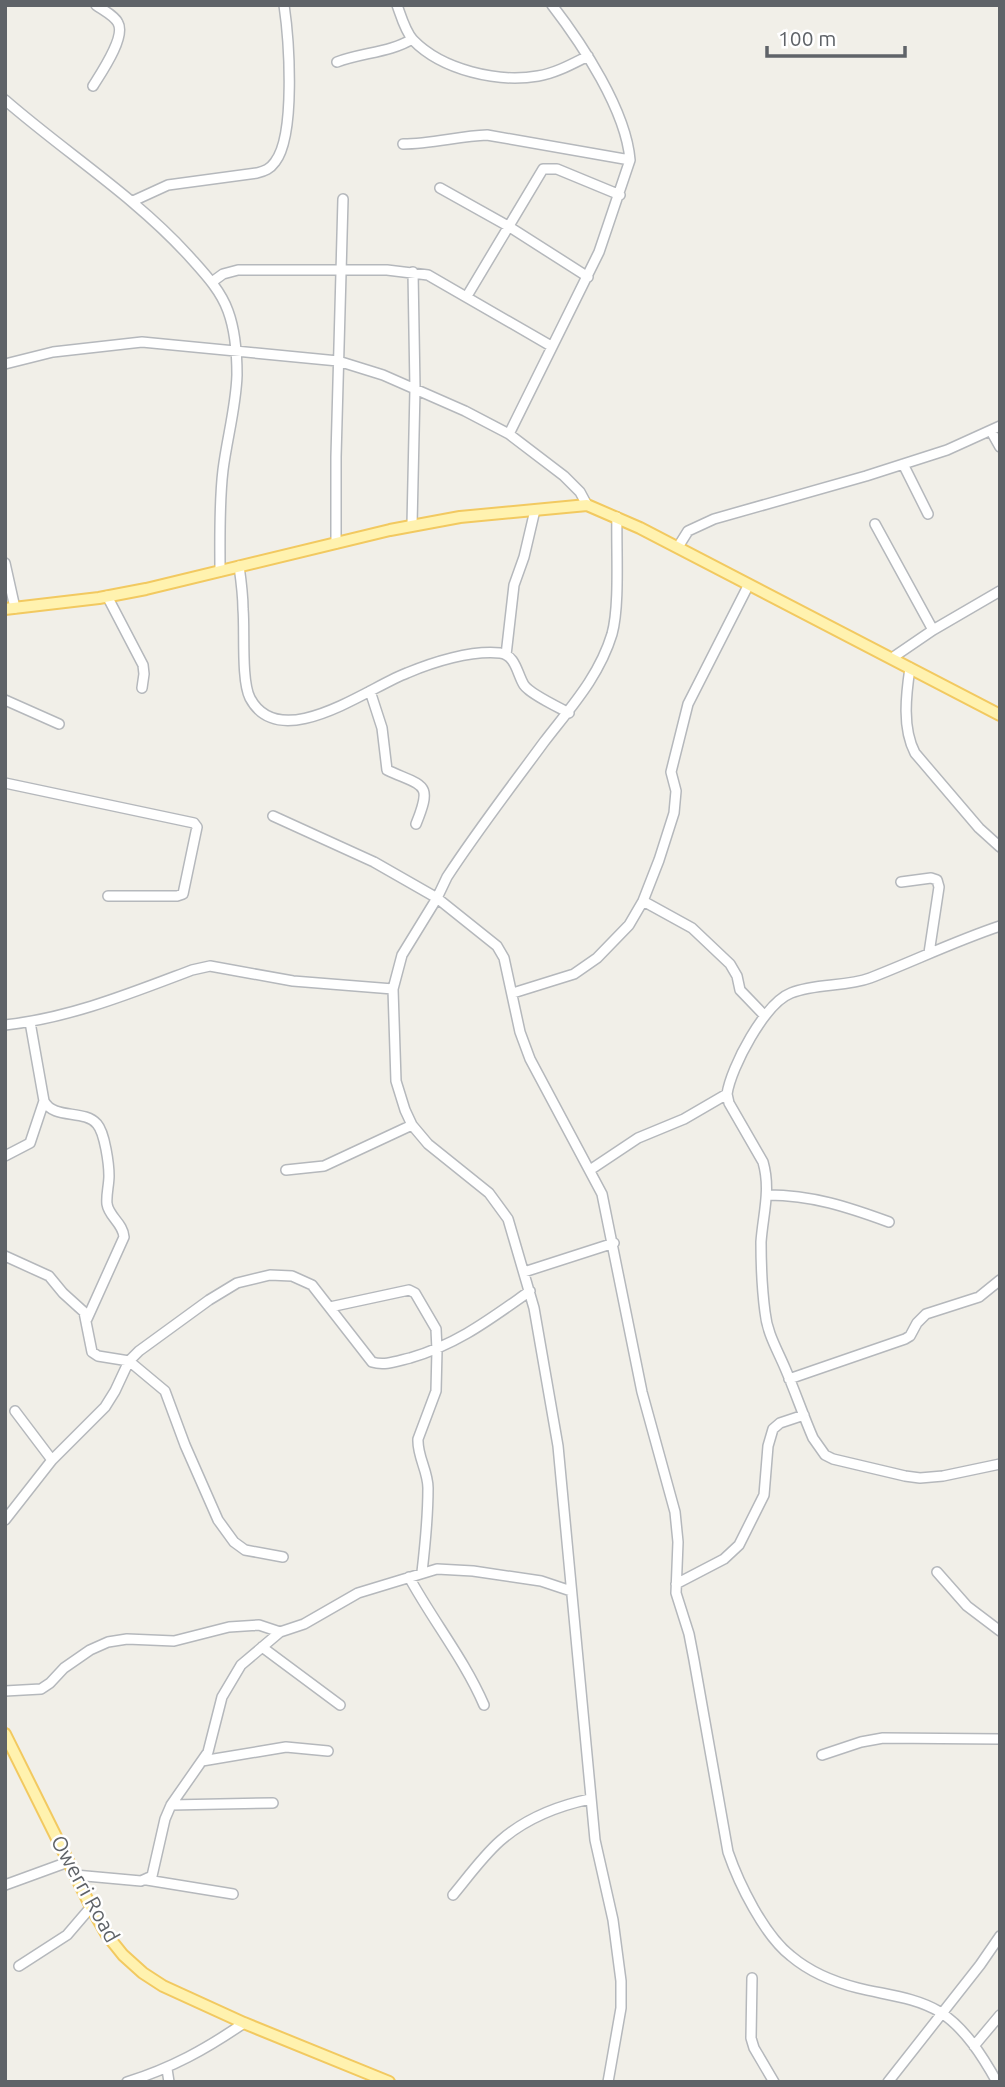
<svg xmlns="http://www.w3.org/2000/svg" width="1005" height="2087" font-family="Ubuntu,sans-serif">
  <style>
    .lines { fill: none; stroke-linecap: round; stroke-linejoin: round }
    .minor-casing { stroke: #b5b8bc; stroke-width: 12 }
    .major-casing { stroke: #f2c960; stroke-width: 14 }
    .minor { stroke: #fff; stroke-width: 9 }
    .major { stroke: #fff2af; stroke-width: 10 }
    .labels { text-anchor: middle; stroke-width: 5; stroke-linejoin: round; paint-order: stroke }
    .street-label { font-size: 21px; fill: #5f6368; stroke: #fff }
  </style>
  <rect width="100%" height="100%" fill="#f1efe8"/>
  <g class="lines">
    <g class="minor-casing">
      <path id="minor" d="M397,5c4,11 8,26 16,35 29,30 85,43 125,36 18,-3 34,-12 50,-20
        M337,62c23,-9 55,-10 75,-23
        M93,86c8,-13 33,-49 25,-63 -3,-7 -15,-13 -22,-18
        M5,100c61,53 129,96 183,155 15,17 32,34 40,56 7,19 9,44 9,64 -1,32 -10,63 -14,95 -4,33 -3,67 -3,101
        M403,144c29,0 56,-8 84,-9l143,25
        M440,188l68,38 80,51
        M133,201l35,-16 89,-12c8,-2 13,-4 18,-11 21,-27 14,-123 9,-157
        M212,282l11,-8 15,-4h149l41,5 123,71
        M467,296l76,-127h14l63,26
        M5,364l48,-12 89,-10 196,19 45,14 82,36 44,23 55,42 16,16 7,13
        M991,431l9,16
        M509,434l90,-182 31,-92c-4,-50 -48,-116 -78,-155
        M903,464l25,50
        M875,524l58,106
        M412,525l3,-136 -2,-117
        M336,543v-86l7,-258
        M678,547l10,-16 26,-12 152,-43 81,-26 53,-24
        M5,563l10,45
        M239,566c2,14 4,28 4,43 2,21 -2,71 7,89 30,57 119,-11 157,-25 26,-11 64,-23 93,-20 16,2 17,21 24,32 6,9 34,22 45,28
        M107,596l36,69 1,9 -2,14
        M506,655l8,-70 10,-28 11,-47
        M892,658l41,-28 67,-39
        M910,668c-4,27 -8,60 5,85l64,75 21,19
        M370,691l12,37 5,42c37,17 46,12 29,54
        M5,700l54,24
        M5,783l189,40 3,4 -14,67 -6,2h-69
        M273,816l101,46 63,36 60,48 7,12 16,74 10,27 72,135 40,198 33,120 3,30 -2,51 13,41 5,26 34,192c11,32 36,83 63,104 19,16 43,26 67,32 28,7 57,9 82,24 25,16 43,45 57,70
        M901,882l30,-4 6,2 2,7 -10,66
        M643,901l49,27 38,36 7,12 3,14 24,25
        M1000,926c-45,15 -86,35 -130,52 -24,9 -54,5 -79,15 -26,10 -60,74 -64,101l2,9 34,59c8,28 0,52 -2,80 0,23 1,47 4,70 2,21 12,37 20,56 10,23 18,47 28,70l12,17 8,4 72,17 15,2 23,-2 57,-12
        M513,993l61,-19 23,-16 32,-33 14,-24 16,-41 15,-47 2,-22 -5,-19 17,-68 60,-118
        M5,1025c65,-7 126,-32 187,-55l18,-4 83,15 100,8
        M44,1101c10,19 40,8 53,23 8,9 12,41 12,52 0,9 -3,19 -2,28 2,13 16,19 17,33l-37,82
        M5,1156l25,-13 14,-42 -14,-79
        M286,1170l38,-4 88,-41
        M590,1170l48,-32 46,-19 43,-25
        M768,1195c44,0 80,12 121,27
        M5,1256l44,20 14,17 21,19 8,40 6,4 31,5 36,30 20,54 33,75 16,22 11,8 38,7
        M524,1272l90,-29
        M330,1307l79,-17 6,3 21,36 1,21 -1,41 -18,48c-1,17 10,32 10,49 0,26 -3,58 -6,84
        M789,1379l116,-40 5,-3 7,-13 9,-9 53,-17 21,-17
        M15,1411l37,49
        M5,1520l47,-60 53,-53 10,-16 14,-30 10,-10 70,-51 28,-17 33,-8 22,1 20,9 60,77c13,4 25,-1 38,-4 48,-14 80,-39 120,-67
        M937,1572l30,34 33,25
        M409,1577c24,44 55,82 75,128
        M676,1584l48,-25 15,-14 25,-50 4,-49 5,-17 7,-6 24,-8
        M262,1647l78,58
        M5,1691l36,-2 9,-6 14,-15 26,-18 18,-8 19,-3 47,2 55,-14 30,-2 21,7
        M822,1755l39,-13 22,-4 117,1
        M202,1761l84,-14 42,4
        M171,1805l102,-2
        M75,1875l66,6 11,-5 13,-57 6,-14 37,-53 14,-55 19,-32 39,-33 24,-8 54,-31 79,-24 36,2 68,10 30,10
        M147,1880l86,14
        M5,1885l63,-23
        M453,1895c15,-18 30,-39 47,-54 26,-23 57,-35 90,-42
        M19,1966l48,-31 24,-28
        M752,1978l-1,60 3,10 20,34
        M974,2046l26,-31
        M167,2069l2,13
        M127,2082c45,-14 79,-33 117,-59
        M608,2082l13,-74v-27l-8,-61 -18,-80 -37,-394 -24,-138 -26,-89 -19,-26 -61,-49 -16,-19 -7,-15 -9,-29 -3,-92 9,-34 35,-57 10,-21c30,-46 64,-90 97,-135 26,-34 55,-65 68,-108 8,-29 4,-85 5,-117
        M888,2082l92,-117 20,-29"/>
    </g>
    <g class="major-casing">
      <path id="major" d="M5,609l94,-11 47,-9 244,-59 70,-13 127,-12 53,23 360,187
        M5,1734l86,173 16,28 16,20 20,18 20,13 81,37 145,59"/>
    </g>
    <use href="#minor" class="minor"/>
    <use href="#major" class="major"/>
  </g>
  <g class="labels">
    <g class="street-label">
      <text transform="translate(85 1889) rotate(61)" y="7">Owerri Road</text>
    </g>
  </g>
  <rect width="1005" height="2087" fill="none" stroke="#5f6368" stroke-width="14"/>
  <path d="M767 46v10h138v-10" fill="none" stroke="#5f6368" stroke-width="3.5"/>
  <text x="778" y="46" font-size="21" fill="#5f6368" stroke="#ffffff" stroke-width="5" paint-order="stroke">100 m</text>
</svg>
